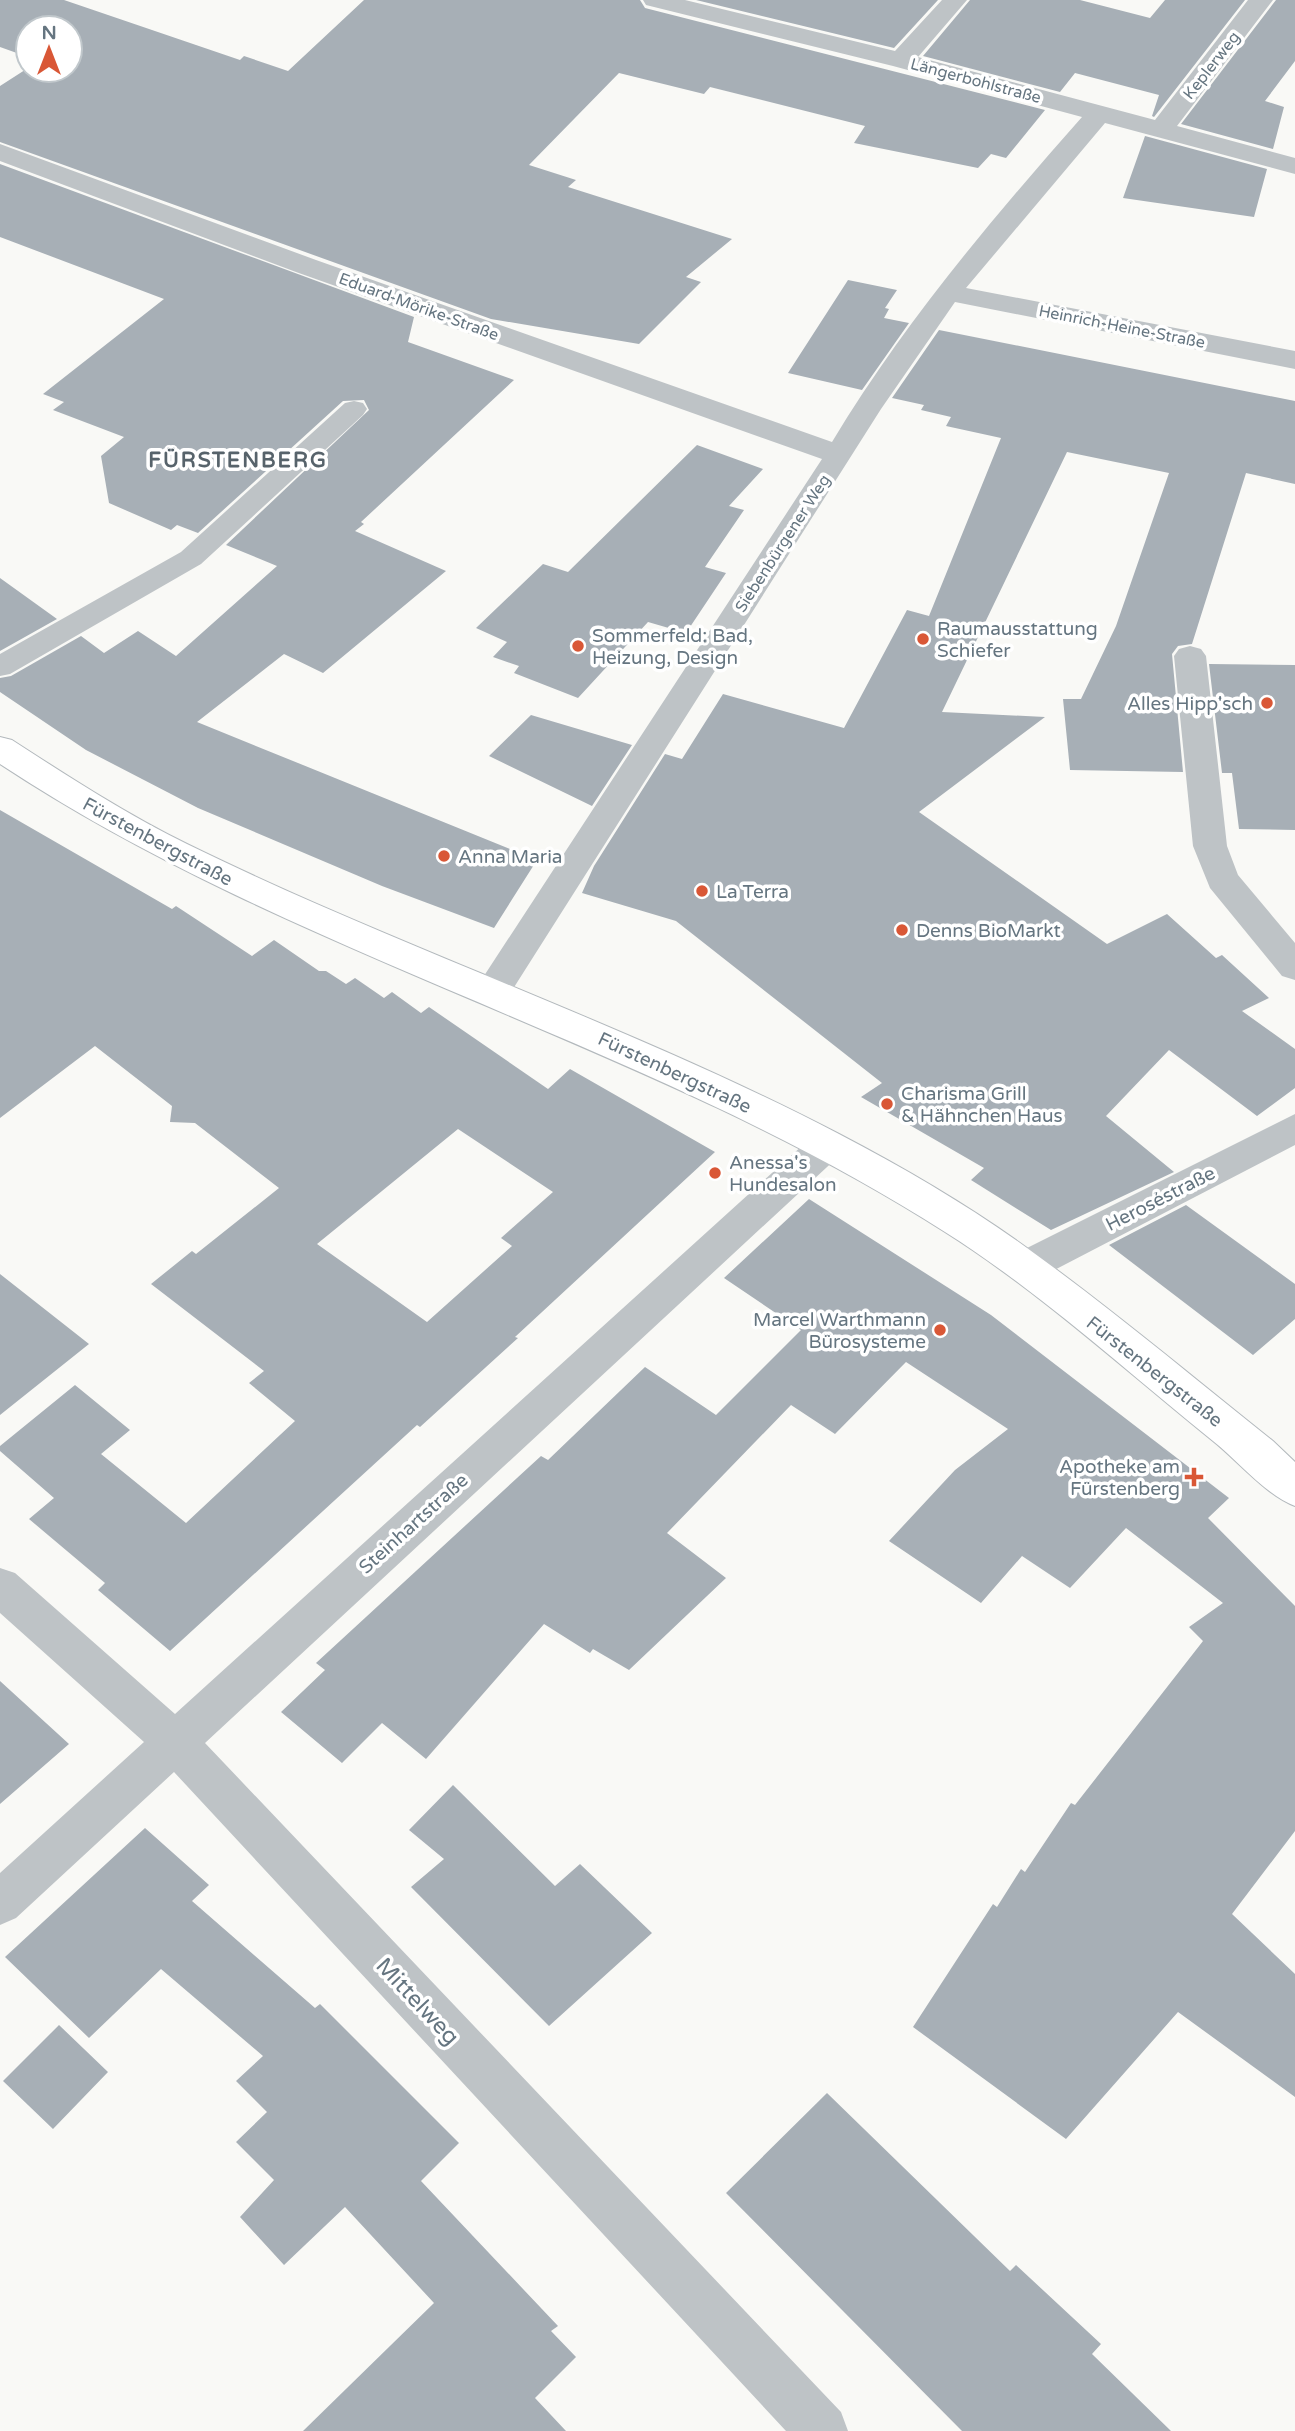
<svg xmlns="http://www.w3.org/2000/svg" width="1295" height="2431" font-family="'Varela Round',sans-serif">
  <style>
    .building { fill: #a7afb6; fill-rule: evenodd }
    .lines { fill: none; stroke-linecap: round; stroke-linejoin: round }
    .secondary-casing { stroke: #b3b9bd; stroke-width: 2 }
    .lane { fill: #bec3c6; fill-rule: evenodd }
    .street { fill: #bec3c6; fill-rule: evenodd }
    .secondary { fill: #fff; fill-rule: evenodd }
    .poi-dot { fill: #d95736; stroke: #fff; stroke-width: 2.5 }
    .labels { text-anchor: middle; stroke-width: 7; stroke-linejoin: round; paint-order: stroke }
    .far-street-label { font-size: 16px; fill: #657580; stroke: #fff }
    .poi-label { font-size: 19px; fill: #657580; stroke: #fff; text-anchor: start }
    .street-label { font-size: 19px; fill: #657580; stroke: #fff }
    .far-district-label { font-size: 21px; font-weight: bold; letter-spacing: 2px; fill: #57636b; stroke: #fff }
    .near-street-label { font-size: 23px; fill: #657580; stroke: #fff }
  </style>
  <rect width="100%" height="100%" fill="#f9f9f6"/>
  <path class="building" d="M0,0h64l176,60 4,-4 44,15 76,-71h276l5,8 400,102 -39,48 -15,-4 -13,14 -124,-25 11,-17 -155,-39 -6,7 -85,-21 -90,92 47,15 -8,7 164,52 -46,38 15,5 -62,62 -148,-25 -491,-177v-56l28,-18 42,2v-42h-42v29l-28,-10z
    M696,0h242l-44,48z
    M970,0h110l70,18 15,-18h80l-91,117 -2,-1 7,-21 -84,-22 -15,19 -137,-36z
    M1276,0h19v61l-30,40 19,6 -11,42 -92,-25z
    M1145,136l122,33 -13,48 -131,-19z
    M0,164l414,153 -6,25 106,38 -153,142 3,2 -9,7 91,40 -123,102 -39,-19 -87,68 340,138 -43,68 -112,-42 -184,-78 -112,-58 -86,-58v-14l11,-2 70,-40 23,17 34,-22 38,25 101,-90 -51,-21 143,-135 -5,-10 -21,1 -145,132 -21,-8 -6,5 -62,-27 -8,-47 23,-19 -71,-27 11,-8 -21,-8 121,-95 -164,-62z
    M848,280l49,10 -12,18 4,1 -5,9 25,5 -47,67 -74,-17z
    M939,330l356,71v83l-49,-11 -54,171 -14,2 -6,8 11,118 -113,-2 -7,-71h18l35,-73 53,-153 -102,-21 -125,260 103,5 -126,95 188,132 60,-30 49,44 6,-3 47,43 -27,13 53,38v39l-38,28 -88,-66 -63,66 68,56 -123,58 -80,-50 13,-12 -123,-71 21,-14 -206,-162 -94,-28 12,-27 71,-112 17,5 41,-65 121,34 63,-118 22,6 72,-178 -55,-12 5,-9 -30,-7 3,-5 -32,-7z
    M697,445l66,24 -34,37 15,4 -39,57 21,6 -40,60 -38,-11 -70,76 -64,-25 5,-7 -26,-9 14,-15 -31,-14 67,-64 25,8z
    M0,578l57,41 -57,32z
    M1209,664l86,1v165l-56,-1 -7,-56h-10z
    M531,715l101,30 -40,61 -103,-50z
    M0,810l172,99 4,-3 76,50 22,-16 45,31h7l20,13 9,-6 29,20 8,-6 29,21 8,-6 119,82 22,-20 145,83 -200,185 3,1 -98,89 -3,-2 -247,226 -72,-61 7,-7 -76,-64 25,-21 -54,-47v-5l75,-61 55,45 -29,24 85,69 109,-102 -46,-38 15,-12 -113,-87 41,-33 4,3 83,-66 -84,-65 -25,-1 2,-16 -77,-60 -95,72zM458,1129l95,63 -52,46 11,8 -85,76 -110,-78z
    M809,1199l182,116 238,183 -21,20 87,88v225l-63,83 63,60v123l-117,-85 -112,127 -153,-112 80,-123 4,3 24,-38 4,3 46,-69 4,2 128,-164 -14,-14 34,-24 -97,-75 -56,60 -48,-32 -41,47 -92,-62 66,-71 53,-41 -102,-67 -71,72 -44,-29 -124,128 59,45 -97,92 -36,-21 -3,4 -46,-29 -118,135 -44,-36 -40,40 -61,-51 44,-42 -9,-7 225,-207 7,4 97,-93 71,48 85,-85 -77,-52z
    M1186,1205l109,79v35l-42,36 -144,-110z
    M0,1274l89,70 -89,71z
    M0,1681l69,63 -69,60z
    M453,1785l102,101 25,-22 72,69 -103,93 -138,-139 33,-28 -35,-29z
    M145,1828l64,57 -17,16 123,107 5,-4 139,139 -38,38 137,145 -7,5 25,26 -41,41 31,33h-263l131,-128 -89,-96 -61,58 -44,-48 34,-37 -38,-38 31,-30 -31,-31 27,-25 -102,-87 -72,69 -84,-81z
    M59,2025l49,47 -55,57 -50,-48z
    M827,2093l183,178 6,-6 85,79 -9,10 79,77h-209l-236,-238z"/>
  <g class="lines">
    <g class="secondary-casing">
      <path id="secondary" d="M0,737l12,3c57,37 114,74 175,104 214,105 441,180 652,290 69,36 137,76 199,122 80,58 157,123 235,185l22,21v44c-28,-10 -58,-46 -82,-65 -88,-71 -173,-149 -268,-209 -298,-191 -650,-273 -945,-468z"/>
    </g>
    <path class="lane" d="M354,401l9,2 4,6 -4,6 -162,149 -191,110 -10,2v-22l181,-102 164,-149z"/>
    <path class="street" d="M643,0h42l210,51 47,-51h25l-49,57 237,63 93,-120h25l-96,126 118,32v16l-190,-51 -139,165 329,63v18l-340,-67 -74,107 -375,591 -13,4 -13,-4 -5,-9 5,-9 342,-523 -526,-187 -296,-111v-17l316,116 516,182c71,-118 159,-222 250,-325l-189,-51 -247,-61z
      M1190,646l11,3 5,7 21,190 11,29 57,68v37l-13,-4 -72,-88 -17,-42 -19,-190 5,-7z
      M1295,1114v31l-256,133 -14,4 -14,-4 -6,-11 6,-11z
      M827,1131l13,4 6,10 -6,10 -635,588 636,669 7,19h-62l-612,-659 -158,146 -16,7v-52l144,-131 -144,-129v-45l15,5 160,141 639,-579z"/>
    <use href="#secondary" class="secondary"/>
  </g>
  <g class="poi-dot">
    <circle cx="923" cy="639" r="7"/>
    <circle cx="578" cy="646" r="7"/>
    <circle cx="1267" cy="703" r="7"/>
    <circle cx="444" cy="856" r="7"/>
    <circle cx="702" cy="891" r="7"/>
    <circle cx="902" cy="930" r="7"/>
    <circle cx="887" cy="1104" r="7"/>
    <circle cx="715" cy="1173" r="7"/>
    <circle cx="940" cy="1330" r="7"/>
    <path d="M1190.5 1466.5h7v7h7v7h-7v7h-7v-7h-7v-7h7z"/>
  </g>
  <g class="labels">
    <g class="far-street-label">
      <text transform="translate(1211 65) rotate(-52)" y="6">Keplerweg</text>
      <text transform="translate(976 80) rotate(15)" y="6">Längerbohlstraße</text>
      <text transform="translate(419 306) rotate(20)" y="6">Eduard-Mörike-Straße</text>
      <text transform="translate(1122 326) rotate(11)" y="6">Heinrich-Heine-Straße</text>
      <text transform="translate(782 543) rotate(-57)" y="6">Siebenbürgener Weg</text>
    </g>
    <g class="poi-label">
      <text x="937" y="635">Raumausstattung<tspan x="937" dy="22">Schiefer</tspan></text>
      <text x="592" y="642">Sommerfeld: Bad,<tspan x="592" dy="22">Heizung, Design</tspan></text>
      <text x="1253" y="710" text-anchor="end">Alles Hipp'sch</text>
      <text x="458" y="863">Anna Maria</text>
      <text x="716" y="898">La Terra</text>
      <text x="916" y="937">Denns BioMarkt</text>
      <text x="901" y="1100">Charisma Grill<tspan x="901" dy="22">&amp; Hähnchen Haus</tspan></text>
      <text x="729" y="1169">Anessa's<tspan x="729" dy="22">Hundesalon</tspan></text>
      <text x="926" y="1326" text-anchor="end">Marcel Warthmann<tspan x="926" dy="22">Bürosysteme</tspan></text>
      <text x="1180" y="1473" text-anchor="end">Apotheke am<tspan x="1180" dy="22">Fürstenberg</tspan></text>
    </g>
    <g class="street-label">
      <text transform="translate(158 841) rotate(28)" y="7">Fürstenbergstraße</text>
      <text transform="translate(675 1072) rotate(25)" y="7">Fürstenbergstraße</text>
      <text transform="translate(1160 1198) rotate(-27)" y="7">Heroséstraße</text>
      <text transform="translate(1155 1371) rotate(38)" y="7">Fürstenbergstraße</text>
      <text transform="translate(413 1523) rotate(-42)" y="7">Steinhartstraße</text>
    </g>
    <g class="far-district-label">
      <text x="238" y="467">FÜRSTENBERG</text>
    </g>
    <g class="near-street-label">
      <text transform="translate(418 2001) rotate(47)" y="8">Mittelweg</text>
    </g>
  </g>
  <g transform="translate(49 49)"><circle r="33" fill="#ffffff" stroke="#c1c8cc" stroke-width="2"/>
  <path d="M0-5L12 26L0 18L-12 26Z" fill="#d95736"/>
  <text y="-10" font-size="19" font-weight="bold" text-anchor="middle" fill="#657580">N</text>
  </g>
</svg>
